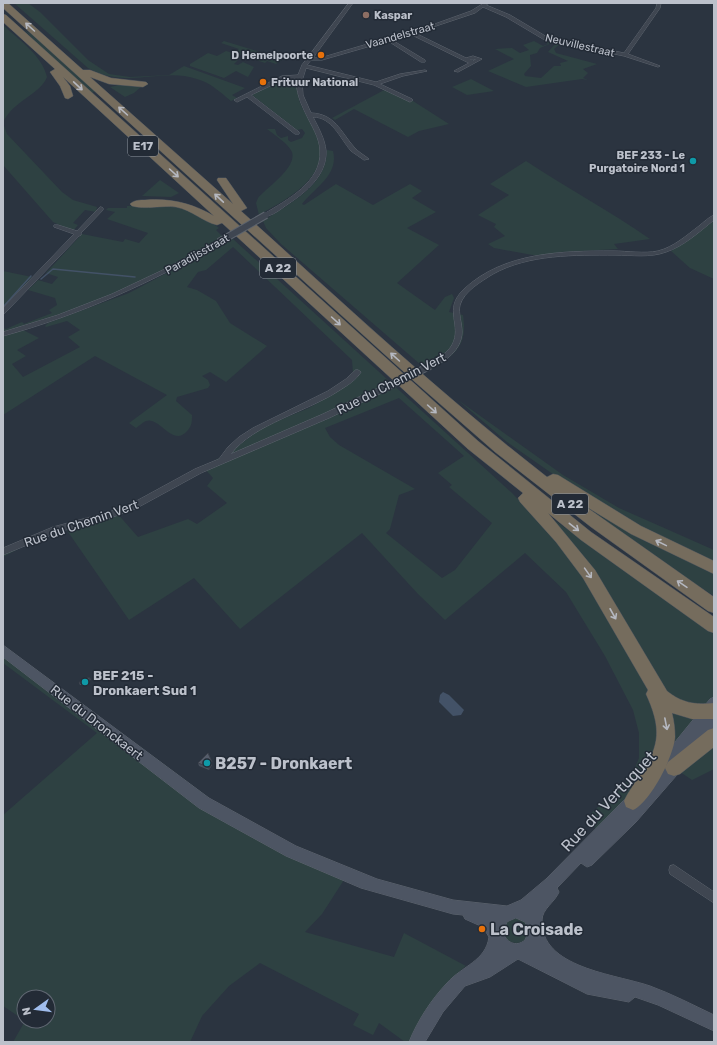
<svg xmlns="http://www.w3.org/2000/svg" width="717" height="1045" font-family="Rubik,sans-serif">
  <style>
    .green { fill: #2e4142; fill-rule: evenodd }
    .water { fill: #435267 }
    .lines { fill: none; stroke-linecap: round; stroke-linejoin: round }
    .stream { stroke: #435267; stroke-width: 1.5 }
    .street-casing { stroke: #5d646e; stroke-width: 1 }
    .secondary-casing { stroke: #5d646e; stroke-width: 1 }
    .highway-casing { stroke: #49515b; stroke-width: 1 }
    .street { fill: #3f4651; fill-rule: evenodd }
    .secondary { fill: #4d5563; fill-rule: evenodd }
    .highway { fill: #756c5d; fill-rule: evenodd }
    .street-bridge-casing { stroke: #5d646e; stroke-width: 8; stroke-linecap: butt }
    .street-bridge { stroke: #3f4651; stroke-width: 6 }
    .wall { fill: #49505c }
    .shaded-wall { fill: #3c414b }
    .building { fill: #555d6b; stroke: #3c414b }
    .oneway { stroke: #b5b8c0 }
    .education-dot { fill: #8d6e63; stroke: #232b36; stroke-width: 1.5 }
    .food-dot { fill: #e8710a; stroke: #232b36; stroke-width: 1.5 }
    .culture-dot { fill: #0f9aa8; stroke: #232b36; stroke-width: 1.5 }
    .labels { text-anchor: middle; stroke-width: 3; stroke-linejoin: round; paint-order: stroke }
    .far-poi-label { font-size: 11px; font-weight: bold; fill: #bcc1cb; stroke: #232b36; text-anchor: start }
    .far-street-label { font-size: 11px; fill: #bcc1cb; stroke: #232b36 }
    .shield { fill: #232b36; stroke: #8e949e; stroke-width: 1 }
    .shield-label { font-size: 12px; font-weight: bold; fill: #bcc1cb }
    .street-label { font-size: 13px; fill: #bcc1cb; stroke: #232b36 }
    .poi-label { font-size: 13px; font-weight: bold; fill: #bcc1cb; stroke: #232b36; text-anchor: start }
    .near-poi-label { font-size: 16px; font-weight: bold; fill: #bcc1cb; stroke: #232b36; text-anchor: start }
    .near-street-label { font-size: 16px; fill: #bcc1cb; stroke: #232b36 }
  </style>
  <rect width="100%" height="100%" fill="#2b3440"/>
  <path class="green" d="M14,3h14l12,9 48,48 21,14 21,3 39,-2 15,-9 61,22 -13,7 5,3 -6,3c-11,-9 -20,-18 -34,-22 -36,-12 -69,11 -109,-11z
    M3,25c16,15 39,30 44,52 -6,17 -36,25 -44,46l4,11 55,58 11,8 24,7 -1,5 -11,-2 -12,13 5,2 -5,6 -20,-9 -50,-57z
    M24,30l11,6 61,54 -6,5z
    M224,41l59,18 -7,5 -9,-3 -2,2 -27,-9 -7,4 7,2 -4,4 4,1 5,-3 11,5 -6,10 -12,-6 -12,7 -34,-12v-2l18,-11 9,3 9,-5 7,2 6,-4 -18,-6z
    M534,41l9,5 5,-2 -2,-2h8l-14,6 -3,5 -7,2 1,11 -7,8 1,2 16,2 13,-12h7l-1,-3 8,-2 -20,-9 8,-9 4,1 -6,5 2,4 41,11 -14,5 5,4 -5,5 5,2 -6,-1 -56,8 -38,-16 26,-12 -19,-10 17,-1 8,5 9,-3 -6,-5z
    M285,78h10c3,9 2,18 6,27 4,10 12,19 16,30 16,41 -28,63 -58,80l-3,-12 2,-5c9,-11 39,-30 34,-46 -4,-9 -18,-17 -25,-23h8l2,6 4,3 7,-2v4l3,2 11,-4 3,-5 -3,-4 -5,1 -45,-35z
    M471,79l23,12 -27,4 -15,-8z
    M119,85h24l-9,8 -9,4 -15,-10z
    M386,89l27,12 36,23 -30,7 -11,6 -54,-28 -19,11 -3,-2z
    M327,150l6,1c6,24 -18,36 -31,53l2,1 32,-21 37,21 37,-21 12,7 -10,7 24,14 -29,16 32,17 -42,38 38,27 10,-13 7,-3 2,4 -5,14 14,3c5,32 -9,41 -35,56l-147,-127 -15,-16 -3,-7c27,-18 64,-35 64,-71z
    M526,161c41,27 84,50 124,78l-36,5 4,5 -57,3 -23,4 -44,-8 -6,-4 17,-8 -11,-9 2,-3 -18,-9 31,-20 -19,-11z
    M160,180l19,13 -8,4 -29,-1z
    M152,204l28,2 27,13 12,9 -3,2 7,7c-38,21 -76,43 -116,60 -34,14 -69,24 -104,35v-4l3,1 16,-7 2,2 28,-11 -3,-3 8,-5 -2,-7 -27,-8 10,-10 14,4 6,-7 -12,-4 36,-39 41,8 2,-3 14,4 9,-10 -41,-14 8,-7 -9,-2 2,-2h19v-2z
    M714,221v58l-24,-11 -19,-17z
    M233,239l279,254 26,27 12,-3 164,117v135l-22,11 -12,-8 -91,94 8,-34 -9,-16 43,-39 8,-19v-25l-6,-23 -28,-54 -39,-64 -41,-39 -80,67 -27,-26 -56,-61 -122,96 -46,-51 -65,42 -63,-91 -30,11 -33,17v-7l113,-38 22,25 50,-18 9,5 30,-21 -20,-17 6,-8 -10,-11 30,-17 30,-23 46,-19 22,-13 22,-22 -1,-13 -119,-113 -27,23 -8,2 -11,15 10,3 19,11 14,22 37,23 -41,36 -16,-10 -8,4 6,4 2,5 -2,3 -31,9 -1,4 16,14c0,6 0,10 -4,15 -15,19 -28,-14 -42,-9 -3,1 -7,5 -10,7l-7,-5 38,-28 -72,-39 -92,59v-79l20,-6 16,8 -22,12 9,6 -14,8 11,13 57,-30 -12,-10 12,-7 -13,-9 -21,6 -1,-1 3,-3 81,-30 96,-51zM399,398l65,58 -26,17 14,12 -3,2 43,36 -37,47 -13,8 -56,-45 4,-4 9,-34 16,-6 -76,-44 -9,-8 -5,-9z
    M3,271l29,6 -29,31z
    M458,400l105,75 56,33 95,42v46l-80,-51 -78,-57 4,-9 -53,-37z
    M3,645l224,166 67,37 54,22 -6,13 -20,31 -17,18 89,25 10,-24 62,33c-26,20 -41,48 -56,76h-5l-26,-19 -6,12 -20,-10 6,-11 -99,-51 -31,23 -27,30 -12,26h-177l12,-21h23v-24h-24v23l-21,-14v-191l94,-82 -94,-70z
    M503 930a13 13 0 1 1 26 0a13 13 0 1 1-26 0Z"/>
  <path class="water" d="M443,692l6,3 15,15 -3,5 -8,1 -14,-14 1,-7z"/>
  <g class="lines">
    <path class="stream" d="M41,279l12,-10 82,8
      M3,307l28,-31"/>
    <g class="street-casing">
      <path id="street" d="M349,3h4l-40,55h7l112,-33 39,-14 13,-8h5l-3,2 24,10 37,22 77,16 32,-45 1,-5h4l-1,5 -32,46 32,12 -2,1 -34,-11 -81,-17 -37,-22 -23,-10 -8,6 -60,20 51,25 7,-2 9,3 -24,13 -4,-1 15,-8 -59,-29 -18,6 33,20v2h-4l-33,-21 -66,19h-11l-4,5 69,17 24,-8 25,-4 2,1 -24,5 -23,8 32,15 1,1 -3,2 -36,-17 -68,-17 -4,13 1,14 8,18c24,1 29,18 43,34 4,5 10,8 15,12l-5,1c-4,-3 -9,-6 -13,-9 -11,-13 -19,-34 -38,-34 5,10 12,22 13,34 1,24 -20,41 -38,53 -6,4 -16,13 -24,12v-2c23,-14 58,-32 56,-63 0,-13 -9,-26 -14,-37 -5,-10 -11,-24 -9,-35h-12l-34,16 48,37v2h-4l-48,-37 -10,5 -3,-2 48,-24 16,-1 4,-10zM470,59h6l-3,2z
        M101,207l2,1v2l-22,23v2l-2,1 -74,77 -2,1v-6l71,-74 -20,-7v-2h4l19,6 22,-23z
        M714,215v5c-15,12 -30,26 -48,32 -16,6 -34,3 -51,3 -40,0 -86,-1 -122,19 -11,7 -29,17 -33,31 -2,8 2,18 2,27 0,17 -17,31 -32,36l-3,-2c7,-8 19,-10 25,-21 11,-20 -10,-35 12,-56 40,-37 98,-38 149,-38 15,0 31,3 45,0 16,-4 29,-16 41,-25 5,-4 10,-9 15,-11z
        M219,240l2,1v2c-69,39 -141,72 -218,93v-4l55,-17 54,-21 53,-25z
        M356,370h2l3,2c-5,8 -13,13 -21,18 -31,21 -87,34 -109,64l92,-40 57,-27h6l1,2 -1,2 -57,27 -128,55 -66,36 -25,9 -52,14 -55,23v-7l50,-21 56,-15 20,-7 66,-36 24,-10 9,-12 11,-10 14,-9 75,-37 18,-12z
        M674,865l40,27v11l-44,-29 -1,-4 1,-4z"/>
    </g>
    <g class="secondary-casing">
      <path id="secondary" d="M3,645l206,153 87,48 81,33 76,21 54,6 14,-6 25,-21 86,-87 5,-1 5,3 14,-15 -3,-2 -2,-4 2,-4 57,-70 4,-2v31l-19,25 -5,2 -5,-2 -1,-3 -6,8 5,2 2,4 -2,4 -47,54 -44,43 -5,2 -6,-4 -24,25 2,4c-4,10 -17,17 -17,28 -2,48 73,54 108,66 22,8 43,19 64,29v16l-56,-26 -23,-8 -6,5 -42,-8 -69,-35 -28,18 -25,9 -22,26 -18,30h-16c9,-22 22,-42 38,-59 15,-17 39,-22 42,-46l-6,-10 -18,-8 -2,-4 -10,-1 -92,-26 -75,-32 -87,-48 -196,-151zM516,918l9,4 4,9 -4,9c-9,8 -20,2 -22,-9l4,-9z"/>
    </g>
    <g class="highway-casing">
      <path id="highway" d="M3,3h5l75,67h7l21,8 35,4 2,2 -5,3 -34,-3 -19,-7 143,127 -16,-24 1,-2h8l21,30 -6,3c100,90 199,183 306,266l6,-3 5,1 83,51 73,35v13l-83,-40 -49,-30 132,93v16l-6,-2 -117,-84 -96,-75 -80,-70 -412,-374z
        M3,14l3,1 472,426 113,91 123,85v16l-6,-2 -127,-91 -33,-27 47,57 72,121c15,12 28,14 47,12v16h-22l-20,-6c2,8 3,16 3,24 -1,19 -25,66 -42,73l-7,-3 -2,-6c4,-9 11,-18 16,-26 21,-30 21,-48 6,-81l2,-4 -65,-112 -27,-36 -36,-40 -2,-4 5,-5 -55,-44 -246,-226 -5,2c-14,-3 -25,-15 -41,-18 -14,-2 -30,3 -44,-1l-2,-2c4,-4 10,-4 15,-4 25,-2 47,3 69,16l-151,-139 7,9 3,10 -5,3 -3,-1 -5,-12 -10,-14 5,-3 -52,-47z
        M714,728v19l-34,27 -6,2 -6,-2 -3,-6 3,-6 40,-32z"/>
    </g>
    <use href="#street" class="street"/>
    <use href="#secondary" class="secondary"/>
    <use href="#highway" class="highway"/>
    <g class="street-bridge-casing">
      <path id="street-bridge" d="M219,242l47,-27
        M383,389l47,-23"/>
    </g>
    <use href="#street-bridge" class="street-bridge"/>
  </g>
  <path class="wall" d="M91,679l-4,6h-7l-1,-2z
    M198,763l14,2 -3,5 -10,-4z"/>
  <path class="shaded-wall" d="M90,678l1,1 -4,6 -1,-2z
    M212,762v3l-3,5 -1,-3z"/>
  <path class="building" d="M83,678h7l-4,5h-7z
    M208,753l4,9 -4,5 -10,-4z"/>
  <defs><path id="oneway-shaft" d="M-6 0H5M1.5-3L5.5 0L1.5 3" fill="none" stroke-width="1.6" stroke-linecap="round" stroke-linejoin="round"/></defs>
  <g class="oneway">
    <use href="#oneway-shaft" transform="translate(30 27) rotate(-138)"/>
    <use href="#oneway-shaft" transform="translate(78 86) rotate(43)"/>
    <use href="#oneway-shaft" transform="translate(123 111) rotate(-138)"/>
    <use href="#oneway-shaft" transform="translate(174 173) rotate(42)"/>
    <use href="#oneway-shaft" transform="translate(219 198) rotate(-137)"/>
    <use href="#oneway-shaft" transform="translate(336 321) rotate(42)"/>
    <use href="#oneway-shaft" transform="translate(395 357) rotate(-138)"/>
    <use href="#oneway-shaft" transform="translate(432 409) rotate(42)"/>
    <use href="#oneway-shaft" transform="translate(574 527) rotate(38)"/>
    <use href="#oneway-shaft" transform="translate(661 543) rotate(-154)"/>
    <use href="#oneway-shaft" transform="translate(588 573) rotate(55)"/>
    <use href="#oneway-shaft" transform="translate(682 584) rotate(-146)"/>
    <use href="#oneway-shaft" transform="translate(613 614) rotate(61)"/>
    <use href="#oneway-shaft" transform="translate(666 724) rotate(79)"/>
  </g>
  <circle class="education-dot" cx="366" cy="15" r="4"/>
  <g class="food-dot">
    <circle cx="321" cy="55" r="4"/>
    <circle cx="263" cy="82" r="4"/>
    <circle cx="482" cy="929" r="4"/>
  </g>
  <g class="culture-dot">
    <circle cx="693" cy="161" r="4"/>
    <circle cx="85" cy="682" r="4"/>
    <circle cx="207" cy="763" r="4"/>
  </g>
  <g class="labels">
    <g class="far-poi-label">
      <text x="374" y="19">Kaspar</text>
      <text x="313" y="59" text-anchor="end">D Hemelpoorte</text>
      <text x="271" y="86">Frituur National</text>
      <text x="685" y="159" text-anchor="end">BEF 233 - Le<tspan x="685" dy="13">Purgatoire Nord 1</tspan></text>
    </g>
    <g class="far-street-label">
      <text transform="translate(400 35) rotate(-16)" y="4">Vaandelstraat</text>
      <text transform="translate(580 45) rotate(13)" y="4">Neuvillestraat</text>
      <text transform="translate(197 254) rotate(-29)" y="4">Paradijsstraat</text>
    </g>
    <g class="shield">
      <rect x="128" y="136" width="30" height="20" rx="3"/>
      <rect x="260" y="258" width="36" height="20" rx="3"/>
      <rect x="552" y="494" width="36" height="20" rx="3"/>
    </g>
    <g class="shield-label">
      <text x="143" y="150">E17</text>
      <text x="278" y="272">A 22</text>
      <text x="570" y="508">A 22</text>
    </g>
    <g class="street-label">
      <text transform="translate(391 383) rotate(-27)" y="5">Rue du Chemin Vert</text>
      <text transform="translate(81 523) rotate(-19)" y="5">Rue du Chemin Vert</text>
      <text transform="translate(97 722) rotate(38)" y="5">Rue du Dronckaert</text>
    </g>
    <g class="poi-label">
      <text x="93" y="680">BEF 215 -<tspan x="93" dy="15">Dronkaert Sud 1</tspan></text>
    </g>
    <g class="near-poi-label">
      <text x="215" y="769">B257 - Dronkaert</text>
      <text x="490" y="935">La Croisade</text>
    </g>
    <g class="near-street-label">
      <text transform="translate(608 801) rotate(-47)" y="6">Rue du Vertuquet</text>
    </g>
  </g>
  <rect width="717" height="1045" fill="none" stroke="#bcc1cb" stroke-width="8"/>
  <g transform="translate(36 1009) rotate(256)"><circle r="19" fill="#232b36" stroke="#606772"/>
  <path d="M0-3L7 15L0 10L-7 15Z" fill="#9fbcec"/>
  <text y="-6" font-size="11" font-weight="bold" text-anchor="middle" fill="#bcc1cb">N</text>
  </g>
</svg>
